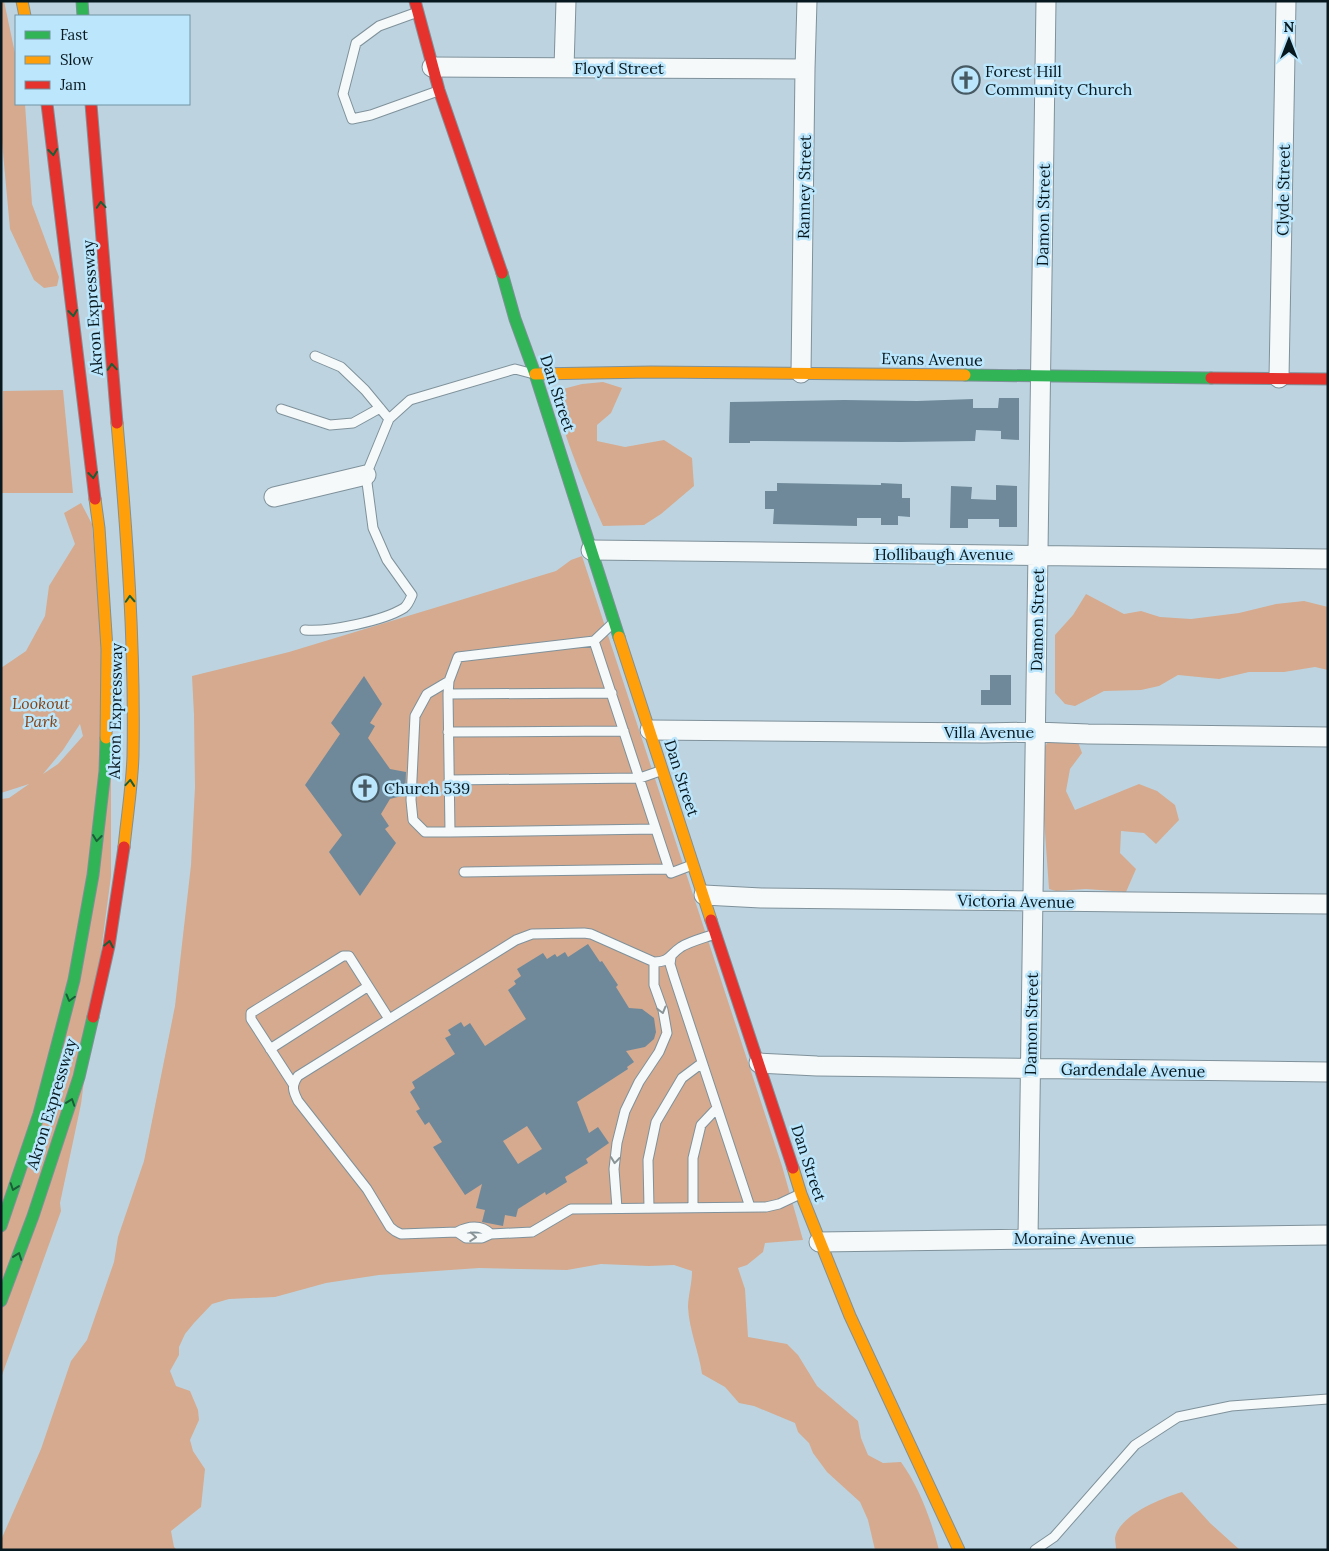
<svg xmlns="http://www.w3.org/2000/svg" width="1329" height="1551" font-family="Lora,serif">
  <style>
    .green { fill: #d5aa8f; fill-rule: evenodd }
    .building { fill: #6f899a; fill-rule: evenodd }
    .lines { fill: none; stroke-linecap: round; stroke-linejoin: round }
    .lane-casing { stroke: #7f919a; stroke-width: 11 }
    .street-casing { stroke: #7f919a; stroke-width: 21 }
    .fast-casing { stroke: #7f919a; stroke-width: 13 }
    .slow-casing { stroke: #7f919a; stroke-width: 13 }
    .jam-casing { stroke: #7f919a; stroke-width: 13 }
    .lane { stroke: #f5f9fa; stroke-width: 9 }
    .street { stroke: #f5f9fa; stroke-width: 19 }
    .fast { stroke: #30b455; stroke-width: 11 }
    .slow { stroke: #ff9f0a; stroke-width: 11 }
    .jam { stroke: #e5322d; stroke-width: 11 }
    .oneway { stroke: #195e37 }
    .oneway2 { stroke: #8a9497 }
    .labels { text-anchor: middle; stroke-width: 5; stroke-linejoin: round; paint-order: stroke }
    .street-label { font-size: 16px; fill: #07181f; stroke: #bbe6fc }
    .poi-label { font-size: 16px; fill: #07181f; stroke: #bbe6fc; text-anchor: start }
    .park-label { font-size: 16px; font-style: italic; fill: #864113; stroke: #bbe6fc }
  </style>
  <rect width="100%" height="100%" fill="#bdd4e0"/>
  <path class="green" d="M1,1h3l12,57v46h9l7,100 27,73 -2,9 -13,2 -10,-8 -24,-51 -9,-98z
    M603,382l19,6 -11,25 -14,12v16l28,6 39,-7 28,18 2,28 -33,28 -17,11 -41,1c-12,-28 -51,-109 -44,-136l23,-6z
    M63,390l10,103h-72l2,-102z
    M81,503l11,21 19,241v111l-30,228 -21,99 1,8 -60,167v-579l8,-1 20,-14 -28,9v-125l25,-17 19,-35 4,-30 26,-42 -11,-31zM80,724l3,12 -25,28 -15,10 20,-24z
    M582,556l200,610 21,74 -38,3 -2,9 -16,13 -9,3 7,21 3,48 39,7 11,11 19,31 41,35 3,17 7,17 15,8 18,-1c18,25 30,57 38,88h-64l-7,-30 -8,-18 -33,-30 -14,-19 -4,-10 -11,-11 -3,-9 -41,-17 -15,-3 -14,-16 -23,-13c-3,-22 -13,-44 -14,-67 0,-11 4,-23 4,-36l-18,-6 -25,1 -48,-2 -34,6 -88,-2 -100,7 -53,8 -51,14 -46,2 -17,5 -18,19 -9,11 -6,13v8l-9,16 6,15 14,5 8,19 1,10 -9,20 3,11 12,18 -4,38 -30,24 3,16 3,3h-176v-10l40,-91 30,-88 16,-21 27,-78 4,-25 26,-76 31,-155 16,-141 4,-78 -1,-72 -2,-39 97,-24 267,-81 15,-11z
    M1086,594l38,20 17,-3 19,6 31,2 48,-6 37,-9 28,-3 24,6v63l-13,-3 -31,5h-35l-30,7 -41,-4 -19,11 -18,4 -37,1 -29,15 -10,-2 -10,-11v-58l18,-20z
    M1049,739l29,3 4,11 -12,16 -4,22 9,19 64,-26 18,7 18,14 4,15 -23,24 -12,-11 -23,-2 -1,22 16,16 -10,23 -40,-3 -30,2 -7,-2 -6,-84v-54z
    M1182,1492l28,31 30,27h-124c0,-4 -1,-9 -1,-12 4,-23 47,-40 67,-46z"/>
  <path class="building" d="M999,398h20v42l-18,-1v-8l-25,-1 -1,11 -74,1 -151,-1v2h-21l1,-41 114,-2 73,1 56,-2v9h25z
    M777,483l104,2v-2l21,1v14h8v19l-12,-1v9h-17v-7h-24v8l-84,-2 1,-15h-9v-18h12z
    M996,485l21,1v41h-18v-8h-31v9h-18l1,-42 21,1 -1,12 25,1z
    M990,675h21v30h-30v-15h9z
    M364,676l18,28 -12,19 5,3 -7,12 22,31 16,3 -1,23 -15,4 -9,15 8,12 -4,3 11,14 -36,53 -31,-44 13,-17 -37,-50 35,-51 -9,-11z
    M588,944l12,18 2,-1 16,24 -2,2 13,21 13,1 12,9 2,14 -2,7 -9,8 -19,4 8,11 -7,5 1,2 -51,33 12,31 9,-6 11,16 -23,16 2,4 -23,14 2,5 -21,13 -1,-3 -27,17 -2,8 -11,-2 -2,11 -21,-4 3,-12 -9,-2 6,-24 -17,11 -32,-48 9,-5 -13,-20 -4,3 -9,-14 4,-2 -10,-17 5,-4 -3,-6 43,-28 -10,-16 6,-3 -3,-5 13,-8 3,5 6,-4 15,23 41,-27 -18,-29 8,-6 -2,-3 7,-5 -4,-7 26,-16 4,6 8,-5 2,3 8,-5 3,5zM527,1126l15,23 -24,15 -15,-23z"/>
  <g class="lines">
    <g class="lane-casing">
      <path id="lane" d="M415,13l-36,13 -23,17 -13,51 9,25 19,-4 67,-24
        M315,356l26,11 24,23 24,29
        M281,409l49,16 23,-2 27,-15
        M612,624l-18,17 75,228 2,4 21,-8
        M305,630c24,2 78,-9 99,-22 4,-3 6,-8 8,-13l-25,-35 -14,-32 -7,-53 23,-56 21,-19 105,-31 15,4
        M594,641l-136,16 -9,24 -1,13 2,138 206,-3
        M449,681l-22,13 -12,22 -4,84 2,20 12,12h25
        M448,694l164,-1
        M448,732l176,-1
        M449,780l191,-2 20,-7
        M464,872l205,-3
        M671,957l-1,7 4,13 76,230
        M270,1049l97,-62
        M293,1084l-42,-65v-6l92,-57h6l40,63
        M693,1207v-49l8,-33 16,-17
        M617,1208l-3,-39 3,-26 8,-32 14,-29 20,-30 8,-19 -4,-23 -9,-25v-23
        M649,1208l-1,-48 8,-38 26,-44 20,-15
        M457,1232l-56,2 -6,-3 -5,-4 -23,-38 -69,-88c-5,-10 -7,-15 0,-25l218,-136 16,-6 52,-1 7,1 63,28c16,0 15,-7 27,-15 10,-6 23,-9 34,-13
        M491,1234c-10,-10 -23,-8 -34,-2l9,6h16l9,-4 41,-2 39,-23 195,-2 13,-3 19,-9
        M1035,1550l19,-13 81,-92 43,-28 53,-11 97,-7"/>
    </g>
    <g class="street-casing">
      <path id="street" d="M432,67l373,2
        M564,68l2,-67
        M801,373l4,-304 2,-68
        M1279,378l7,-377
        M274,497l92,-22
        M591,550l737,9
        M650,730l334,3 52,-1 52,2 240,3
        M704,895l57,3 567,6
        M759,1063l58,3 511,6
        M1028,1238l18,-1237
        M819,1242c170,-3 339,-4 509,-7"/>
    </g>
    <g class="fast-casing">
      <path id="fast" d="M82,1l1,15
        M502,273l13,46 20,55 84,263
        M965,375l246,3
        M1,1226l38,-112 35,-134 19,-105 12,-104 1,-33
        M1,1301l32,-85 46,-139 14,-60"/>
    </g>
    <g class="slow-casing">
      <path id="slow" d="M22,1l3,15
        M535,374l116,-2 314,3
        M117,423c10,111 18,222 16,333 -1,30 -6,61 -9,91
        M95,499l4,29 8,121 -1,89
        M619,637l92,283
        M793,1168l8,26 49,122 109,234"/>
    </g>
    <g class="jam-casing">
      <path id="jam" d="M415,1l24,89 63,183
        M47,104l48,395
        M91,104l26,319
        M1211,378l117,1
        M711,920l82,248
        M93,1017l16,-71 15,-99"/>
    </g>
    <use href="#lane" class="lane"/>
    <use href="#street" class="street"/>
    <use href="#fast" class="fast"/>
    <use href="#slow" class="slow"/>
    <use href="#jam" class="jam"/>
  </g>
  <defs><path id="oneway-chevron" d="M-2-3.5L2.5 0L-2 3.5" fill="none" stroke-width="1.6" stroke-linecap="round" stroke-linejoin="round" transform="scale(1.25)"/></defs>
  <g class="oneway">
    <use href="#oneway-chevron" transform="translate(53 152) rotate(83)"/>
    <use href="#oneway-chevron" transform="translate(101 205) rotate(-94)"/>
    <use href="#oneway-chevron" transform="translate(73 313) rotate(83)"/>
    <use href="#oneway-chevron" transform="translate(112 367) rotate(-94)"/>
    <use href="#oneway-chevron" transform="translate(93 475) rotate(83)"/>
    <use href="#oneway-chevron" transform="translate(130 599) rotate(-93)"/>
    <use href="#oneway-chevron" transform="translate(130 783) rotate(-85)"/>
    <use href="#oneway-chevron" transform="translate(97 838) rotate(97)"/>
    <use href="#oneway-chevron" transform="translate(109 944) rotate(-79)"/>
    <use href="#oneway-chevron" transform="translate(70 998) rotate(105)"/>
    <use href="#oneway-chevron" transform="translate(71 1102) rotate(-71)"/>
    <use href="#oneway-chevron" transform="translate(14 1187) rotate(109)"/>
    <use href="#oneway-chevron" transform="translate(18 1256) rotate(-70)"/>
  </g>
  <g class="oneway2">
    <use href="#oneway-chevron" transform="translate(662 1010) rotate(75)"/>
    <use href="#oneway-chevron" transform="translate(615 1160) rotate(96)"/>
    <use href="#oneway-chevron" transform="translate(473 1237) rotate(4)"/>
  </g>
  <defs>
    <g id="church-ring" transform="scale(1.4375)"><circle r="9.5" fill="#bbe6fc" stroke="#475a63" stroke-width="1.5"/><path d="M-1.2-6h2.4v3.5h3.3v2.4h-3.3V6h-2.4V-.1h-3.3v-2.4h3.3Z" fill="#475a63"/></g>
  </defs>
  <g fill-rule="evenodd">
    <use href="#church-ring" x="966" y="80"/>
    <use href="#church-ring" x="365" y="788"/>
  </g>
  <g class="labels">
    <g class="street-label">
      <text x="619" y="74">Floyd Street</text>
      <text transform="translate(804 187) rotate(-89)" y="6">Ranney Street</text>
      <text transform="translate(1283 190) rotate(-89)" y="6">Clyde Street</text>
      <text transform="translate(1043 215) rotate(-89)" y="6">Damon Street</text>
      <text transform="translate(92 308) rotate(-94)" y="6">Akron Expressway</text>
      <text transform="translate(932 359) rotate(1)" y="6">Evans Avenue</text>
      <text transform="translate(558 393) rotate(72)" y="6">Dan Street</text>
      <text x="944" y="560">Hollibaugh Avenue</text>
      <text transform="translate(1037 620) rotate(-89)" y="6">Damon Street</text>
      <text transform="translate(115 711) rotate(-89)" y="6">Akron Expressway</text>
      <text x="989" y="738">Villa Avenue</text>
      <text transform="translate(682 778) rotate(72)" y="6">Dan Street</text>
      <text transform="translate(1016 901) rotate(1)" y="6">Victoria Avenue</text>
      <text transform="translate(1031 1024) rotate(-89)" y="6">Damon Street</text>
      <text transform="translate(1133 1070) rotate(1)" y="6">Gardendale Avenue</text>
      <text transform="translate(51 1104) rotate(-73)" y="6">Akron Expressway</text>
      <text transform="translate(809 1163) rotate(72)" y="6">Dan Street</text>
      <text x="1074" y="1244">Moraine Avenue</text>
    </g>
    <g class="poi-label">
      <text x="985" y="77">Forest Hill<tspan x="985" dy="18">Community Church</tspan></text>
      <text x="384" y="794">Church 539</text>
    </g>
    <g class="park-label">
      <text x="41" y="709">Lookout<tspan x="41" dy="18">Park</tspan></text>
    </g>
  </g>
  <rect width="1329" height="1551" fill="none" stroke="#07181f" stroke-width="5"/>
  <rect x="15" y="15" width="175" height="90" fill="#bbe6fc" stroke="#7394a4"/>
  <rect x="25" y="31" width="25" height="8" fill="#30b455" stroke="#7394a4"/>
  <text x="60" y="40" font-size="15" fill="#07181f">Fast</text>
  <rect x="25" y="56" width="25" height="8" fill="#ff9f0a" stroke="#7394a4"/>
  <text x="60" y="65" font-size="15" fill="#07181f">Slow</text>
  <rect x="25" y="81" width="25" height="8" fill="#e5322d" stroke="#7394a4"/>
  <text x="60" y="90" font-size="15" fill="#07181f">Jam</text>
  <g transform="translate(1289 40)" stroke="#bbe6fc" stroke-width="4" paint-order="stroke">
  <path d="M0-4L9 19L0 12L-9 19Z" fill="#07181f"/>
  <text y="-8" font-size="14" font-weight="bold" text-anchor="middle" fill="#07181f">N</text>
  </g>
</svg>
